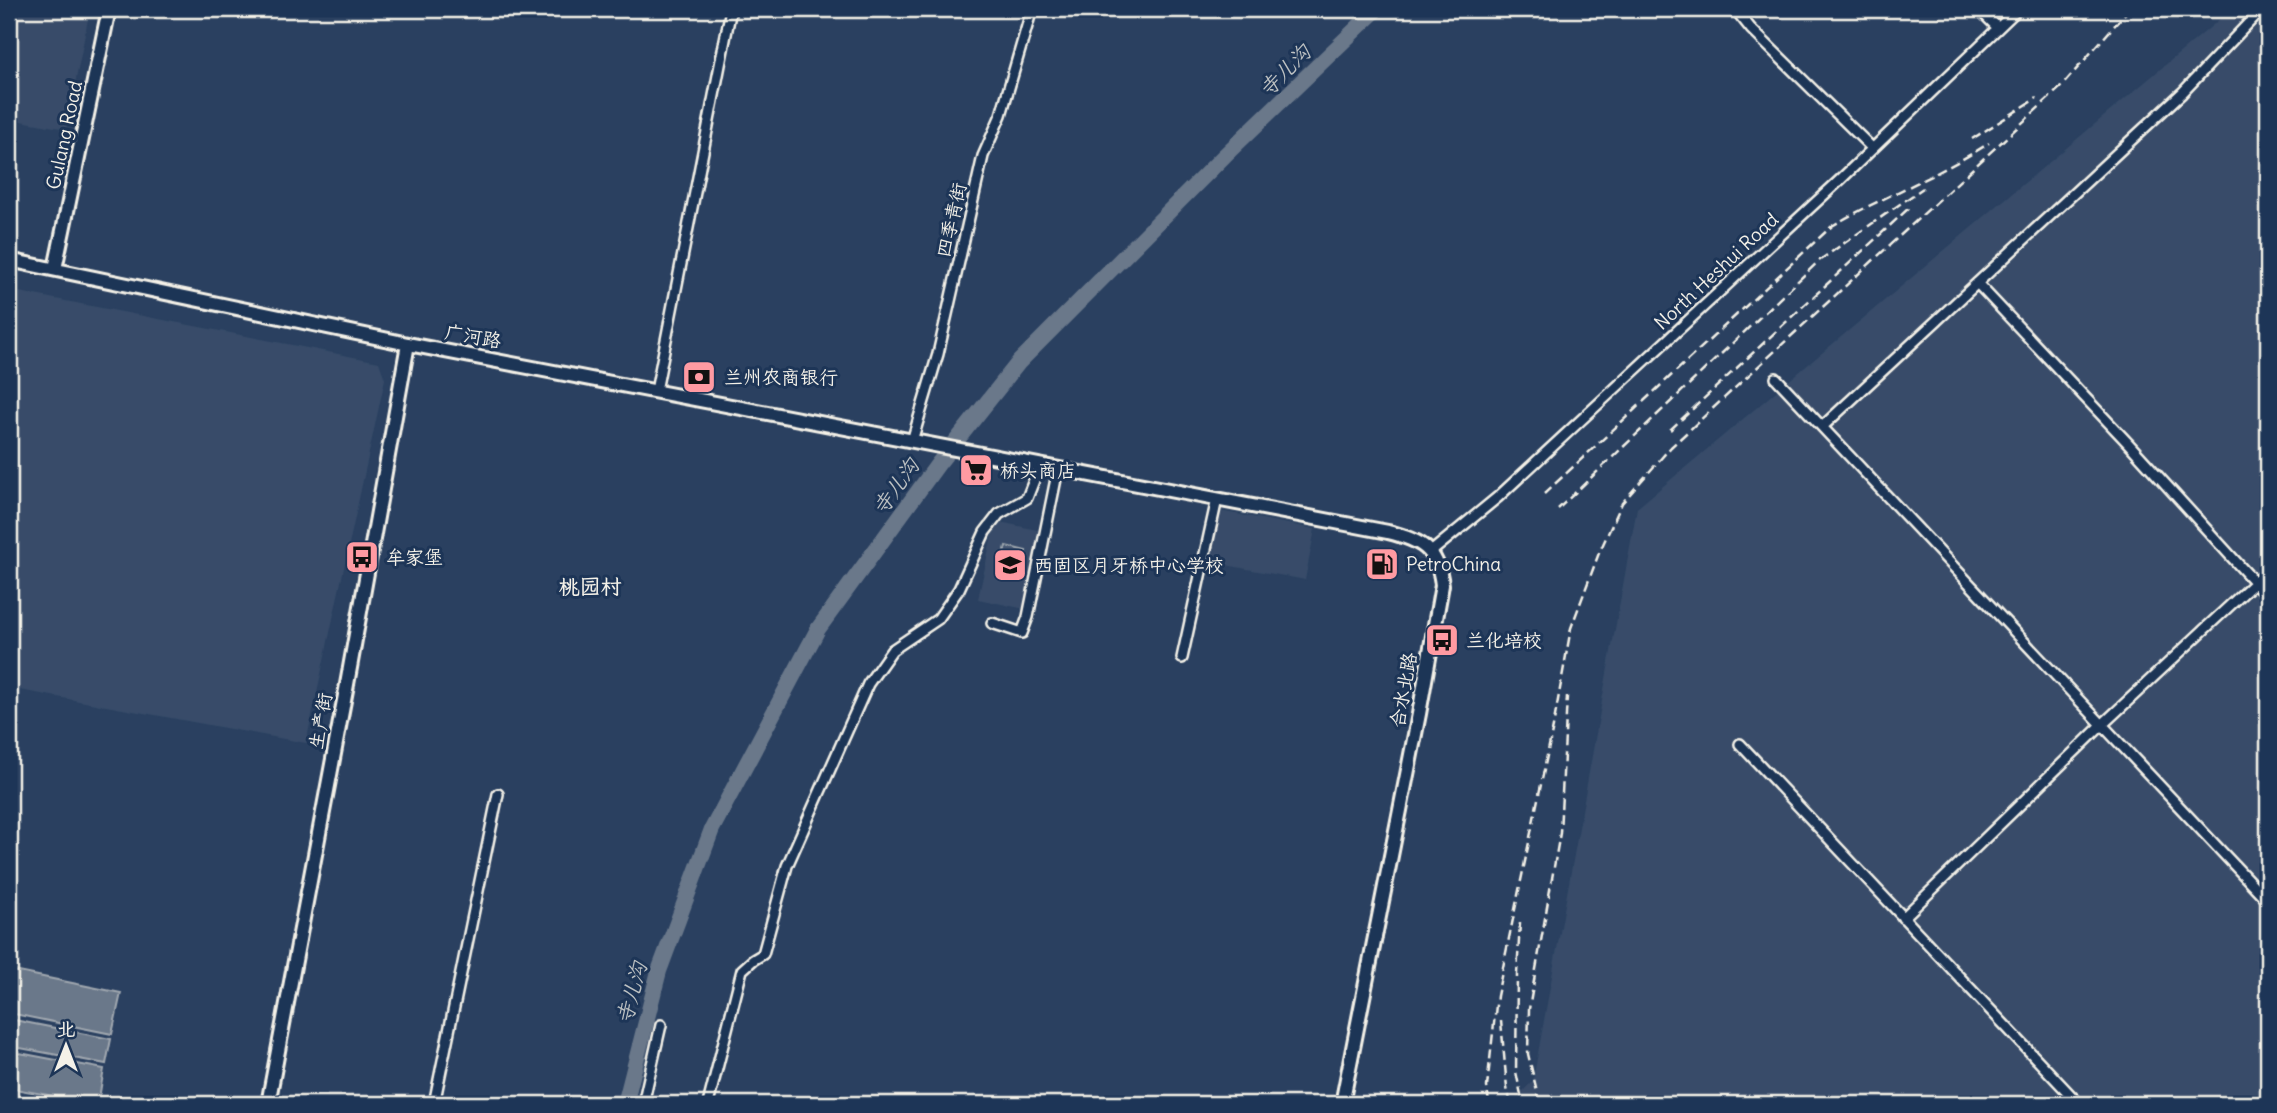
<svg xmlns="http://www.w3.org/2000/svg" width="2277" height="1113" font-family="Delius,'LXGW WenKai TC',sans-serif">
  <style>
    .built { fill: #374c69 }
    .green { fill: #445771; stroke: #9ca4ac; stroke-width: 2 }
    .water { fill: #6a788a; stroke: #a1a8b0; stroke-width: 2 }
    .lines { fill: none; stroke-linecap: round; stroke-linejoin: round }
    .river { stroke: #6a788a; stroke-width: 16 }
    .street-casing { stroke: #f4f1e8; stroke-width: 14 }
    .secondary-casing { stroke: #f4f1e8; stroke-width: 18 }
    .street { stroke: #1d3557; stroke-width: 9 }
    .secondary { stroke: #1d3557; stroke-width: 12 }
    .rail { stroke: #f4f1e8; stroke-width: 2.5; stroke-dasharray: 10 5; stroke-linecap: butt }
    .labels { text-anchor: middle; stroke-width: 6; stroke-linejoin: round; paint-order: stroke }
    .street-label { font-size: 19px; fill: #f4f1e8; stroke: #1d3557 }
    .poi-label { font-size: 19px; fill: #f4f1e8; stroke: #1d3557; text-anchor: start }
    .water-label { font-size: 21px; font-style: italic; fill: #bdc1c2; stroke: #1d3557 }
    .neighbourhood-label { font-size: 21px; font-weight: bold; fill: #f4f1e8; stroke: #1d3557 }
  </style>
  <rect width="100%" height="100%" fill="#2a4060"/>
  <filter id="ink" filterUnits="userSpaceOnUse"><feTurbulence type="fractalNoise" baseFrequency=".0143" numOctaves="2"/><feDisplacementMap in="SourceGraphic" scale="14" xChannelSelector="R" yChannelSelector="G"/><feConvolveMatrix kernelMatrix="1 2 1 2 8 2 1 2 1" color-interpolation-filters="sRGB"/></filter>
  <g filter="url(#ink)">
    <path class="built" d="M9,9h81l-24,120 -57,-10z
      M2232,9h36v1095h-758l23,-23 104,-573z
      M9,290l370,72 6,17 -79,364 -297,-55z
      M1220,511l95,18 -10,51 -95,-18z
      M995,521l47,10 -17,78 -47,-10z"/>
    <path class="green" d="M1006,546l20,5 -8,29 -20,-5z"/>
    <path class="water" d="M9,970l112,23 -9,41 -103,-21z
      M9,1019l102,20 -5,25 -97,-18z
      M9,1051l95,18 -6,35 -89,-16z"/>
    <g class="lines">
      <path class="river" d="M625,1104l34,-133 53,-142 106,-200 120,-165 81,-102 206,-207 152,-146"/>
      <g class="street-casing">
        <path id="street" d="M1735,9l16,20 121,119
          M1979,9l19,19
          M1977,283l151,160 140,154
          M1776,378l492,523
          M656,391l75,-382
          M1822,427l360,-334 80,-84
          M912,441l26,-87 45,-198 18,-41 31,-106
          M1431,552l67,-55 342,-317 178,-171
          M992,623l30,10 6,-16 30,-148
          M1182,658l35,-159
          M1740,744l339,360
          M1903,918l200,-194 165,-154
          M434,1104l64,-310
          M643,1104l18,-79
          M708,1104l34,-134 11,-10 10,-6 24,-88 81,-182 24,-34 46,-31 21,-30 26,-57 14,-18 28,-16 13,-33"/>
      </g>
      <g class="secondary-casing">
        <path id="secondary" d="M9,260l399,84 980,188c33,8 50,17 54,53l-23,129 -77,390
          M55,269l54,-260
          M268,1104l78,-414 62,-346"/>
      </g>
      <use href="#street" class="street"/>
      <use href="#secondary" class="secondary"/>
      <path class="rail" d="M1972,139l65,-41
        M1670,430l241,-224
        M1544,494l288,-268c51,-30 107,-50 157,-83
        M1558,509l262,-249 103,-72
        M1520,923l-3,51 -1,98 7,32
        M1501,1021l6,67 4,16
        M1489,1104l-2,-17 10,-91 57,-274 17,-94 28,-75 23,-50 49,-56 389,-359 69,-79
        M1540,1104l-12,-50 1,-45 31,-176 7,-137"/>
    </g>
  </g>
  <defs>
    <g id="bank-square" transform="scale(1.75)"><rect x="-9" y="-9" width="18" height="18" rx="4" fill="#ff9aa2" stroke="#1d3557"/><path d="M-6-4H6V4H-6ZM0-2.3a2.3 2.3 0 1 0 0 4.6a2.3 2.3 0 1 0 0-4.6Z" fill="#111"/></g>
    <g id="supermarket-square" transform="scale(1.75)"><rect x="-9" y="-9" width="18" height="18" rx="4" fill="#ff9aa2" stroke="#1d3557"/><path d="M-6-5.5h2.5l.6 2H6L4.5 2H-2.5L-4.4-4H-6ZM-1.5 3.2a1.3 1.3 0 1 0 .1 0ZM3 3.2a1.3 1.3 0 1 0 .1 0Z" fill="#111"/></g>
    <g id="bus-square" transform="scale(1.75)"><rect x="-9" y="-9" width="18" height="18" rx="4" fill="#ff9aa2" stroke="#1d3557"/><path d="M-5-6H5V4H4V6H2V4H-2V6H-4V4H-5ZM-3.5-4V0h7V-4ZM-3.5 1.2v1.5H-2V1.2ZM2 1.2v1.5H3.5V1.2Z" fill="#111"/></g>
    <g id="fuel-square" transform="scale(1.75)"><rect x="-9" y="-9" width="18" height="18" rx="4" fill="#ff9aa2" stroke="#1d3557"/><path d="M-5.5-6h7V0h2V4h1.3V-2.5L3-4.5l.8-.8L6-3V5H2.5V1h-1V6h-7ZM-4.2-4.7v3.2H.2V-4.7Z" fill="#111"/></g>
    <g id="school-square" transform="scale(1.75)"><rect x="-9" y="-9" width="18" height="18" rx="4" fill="#ff9aa2" stroke="#1d3557"/><path d="M0-5L7-2L0 1L-7-2ZM-4 1L0 2.5L4 1V4Q0 6-4 4Z" fill="#111"/></g>
  </defs>
  <g fill-rule="evenodd">
    <use href="#bank-square" x="699" y="377"/>
    <use href="#supermarket-square" x="976" y="470"/>
    <use href="#bus-square" x="362" y="557"/>
    <use href="#fuel-square" x="1382" y="564"/>
    <use href="#school-square" x="1010" y="565"/>
    <use href="#bus-square" x="1442" y="640"/>
  </g>
  <g class="labels">
    <g class="street-label">
      <text transform="translate(64 135) rotate(-78)" y="7">Gulang Road</text>
      <text transform="translate(951 220) rotate(-77)" y="7">四季青街</text>
      <text transform="translate(1716 271) rotate(-43)" y="7">North Heshui Road</text>
      <text transform="translate(473 336) rotate(10)" y="7">广河路</text>
      <text transform="translate(1403 690) rotate(-80)" y="7">合水北路</text>
      <text transform="translate(320 721) rotate(-80)" y="7">生产街</text>
    </g>
    <g class="poi-label">
      <text x="724" y="384">兰州农商银行</text>
      <text x="1000" y="477">桥头商店</text>
      <text x="386" y="564">牟家堡</text>
      <text x="1406" y="571">PetroChina</text>
      <text x="1034" y="572">西固区月牙桥中心学校</text>
      <text x="1466" y="647">兰化培校</text>
    </g>
    <g class="water-label">
      <text transform="translate(1285 71) rotate(-45)" y="7">寺儿沟</text>
      <text transform="translate(896 487) rotate(-54)" y="7">寺儿沟</text>
      <text transform="translate(632 993) rotate(-75)" y="7">寺儿沟</text>
    </g>
    <g class="neighbourhood-label">
      <text x="590" y="594">桃园村</text>
    </g>
  </g>
  <rect width="2277" height="1113" fill="none" stroke="#1d3557" stroke-width="35"/>
  <rect x="18" y="18" width="2242" height="1078" fill="none" stroke="#f4f1e8" stroke-width="2.5" filter="url(#ink)"/>
  <g transform="translate(66 1046)" stroke="#1d3557" stroke-width="5" paint-order="stroke">
  <path d="M0-5L12 26L0 18L-12 26Z" fill="#f4f1e8"/>
  <text y="-10" font-size="19" font-weight="bold" text-anchor="middle" fill="#f4f1e8">北</text>
  </g>
</svg>
